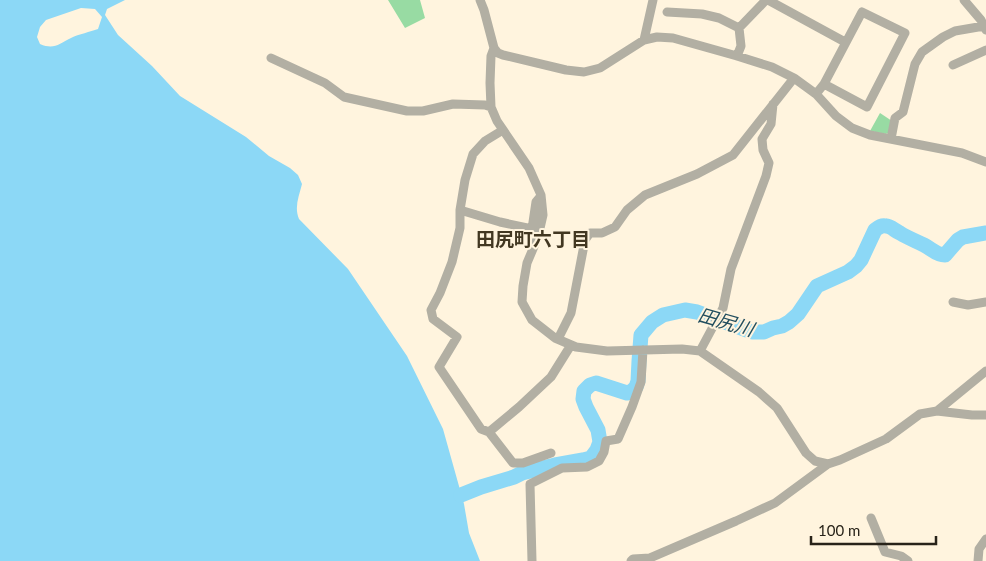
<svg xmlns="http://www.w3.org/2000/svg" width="986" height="561" font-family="Lato,'Noto Sans JP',sans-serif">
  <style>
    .green { fill: #98dba3 }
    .water { fill: #8cd8f6; fill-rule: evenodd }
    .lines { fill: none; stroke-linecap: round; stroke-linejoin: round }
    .river { stroke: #8cd8f6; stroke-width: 15 }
    .minor { stroke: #b2afa3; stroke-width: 9 }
    .labels { text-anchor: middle; stroke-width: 4; stroke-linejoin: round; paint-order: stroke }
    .neighbourhood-label { font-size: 19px; font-weight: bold; fill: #423721; stroke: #fff4de }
    .water-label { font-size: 19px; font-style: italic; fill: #234f5f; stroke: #fff4de }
  </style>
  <rect width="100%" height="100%" fill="#fff4de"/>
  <path class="green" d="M388,0h32l5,18 -20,10z
    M880,113l12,8 -2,11 -4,2 -16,-3z"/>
  <path class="water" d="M0,0h125l-18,9 -2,6 13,20 34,31 28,30 66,41 23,19 21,12 8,7 4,9c-3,12 -8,23 -3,35l49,50 59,87 36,73 21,75 5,29 11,28h-480zM81,8l14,1 7,8 -4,12c-8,3 -19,5 -27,9 -12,6 -17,12 -31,6l-3,-7 3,-10 6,-7z"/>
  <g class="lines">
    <path class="river" d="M461,495l20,-8 33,-10 8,-4 33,-8 28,-5 8,-2 6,-8 3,-8 -2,-12 -12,-23 -3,-8 1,-8 6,-6 6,-2 31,10 5,-2 4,-4 2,-6 1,-20 2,-26 11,-13 11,-7 22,-5 12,2 55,20h12l9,-4 9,-2 7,-4 9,-8 19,-28 31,-14 8,-6 5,-6 14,-30c4,-3 7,-5 11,-4 5,0 9,5 14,7 8,5 16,8 24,12 8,4 12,10 21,10l13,-15 5,-3 23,-4"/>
    <path class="minor" d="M480,0l4,10 10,38 4,5 5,2 63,15 18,2 16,-4 44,-28 13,-3 16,1 64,18 35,11 22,11 22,16 20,22 16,12 18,7 92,18 24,9
      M768,0l77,42
      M964,0l17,20 5,10
      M667,12l35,2 17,4 20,10
      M644,40l9,-40
      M494,48l-3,8 -1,27 1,24 6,14 32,47 12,27 2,20 -5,22 -11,26 -4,23 -1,16 10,18 23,18 21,9 31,4 75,-2 18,2 59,41 18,16 29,45 9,8 13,3 12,-4 46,-21 34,-25 17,-3 35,4h14
      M737,56l4,-10 -2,-18 27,-28
      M271,58l54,25 19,14 63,14h16l30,-7 32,1 6,2
      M953,65l33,-15
      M816,94l8,-10 38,-72 43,21 -38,74 -43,-23
      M503,130l-18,11 -12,13 -8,26 -5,30v18l-8,34 -12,31 -9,17 2,9 24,18 -18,30 42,62 8,3 30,-25 32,-30 20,-32
      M891,139l4,-21 8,-6 12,-48 7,-12 21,-15 12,-6 29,-5
      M460,210l40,12 32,7 4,-27 5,-6
      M953,302l15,3 18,-3
      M558,339l13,-26 14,-73 5,-7h12l13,-6 12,-17 18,-15 52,-21 36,-19 61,-77
      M700,351l23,-43 8,-39 35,-93 3,-13 -6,-13 -1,-11 9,-15 2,-20
      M937,411l49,-40
      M489,432l24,31h10l28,-10
      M871,518l14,34 16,4 7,5
      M532,561l-2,-77 32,-16 25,-1 12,-6 5,-9 2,-11 12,-2 14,-32 9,-25 2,-32
      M631,561l2,-2 17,-1 86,-37 39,-18 53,-39
      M978,561l1,-12 7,-10"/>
  </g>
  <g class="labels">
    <g class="neighbourhood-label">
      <text x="533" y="246">田尻町六丁目</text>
    </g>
    <g class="water-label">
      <text transform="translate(726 322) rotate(16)" y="7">田尻川</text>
    </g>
  </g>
  <path d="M811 536v8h125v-8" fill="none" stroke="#282319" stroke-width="2.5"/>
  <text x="818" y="536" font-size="15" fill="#282319" stroke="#fff4de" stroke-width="4" paint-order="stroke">100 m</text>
</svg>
